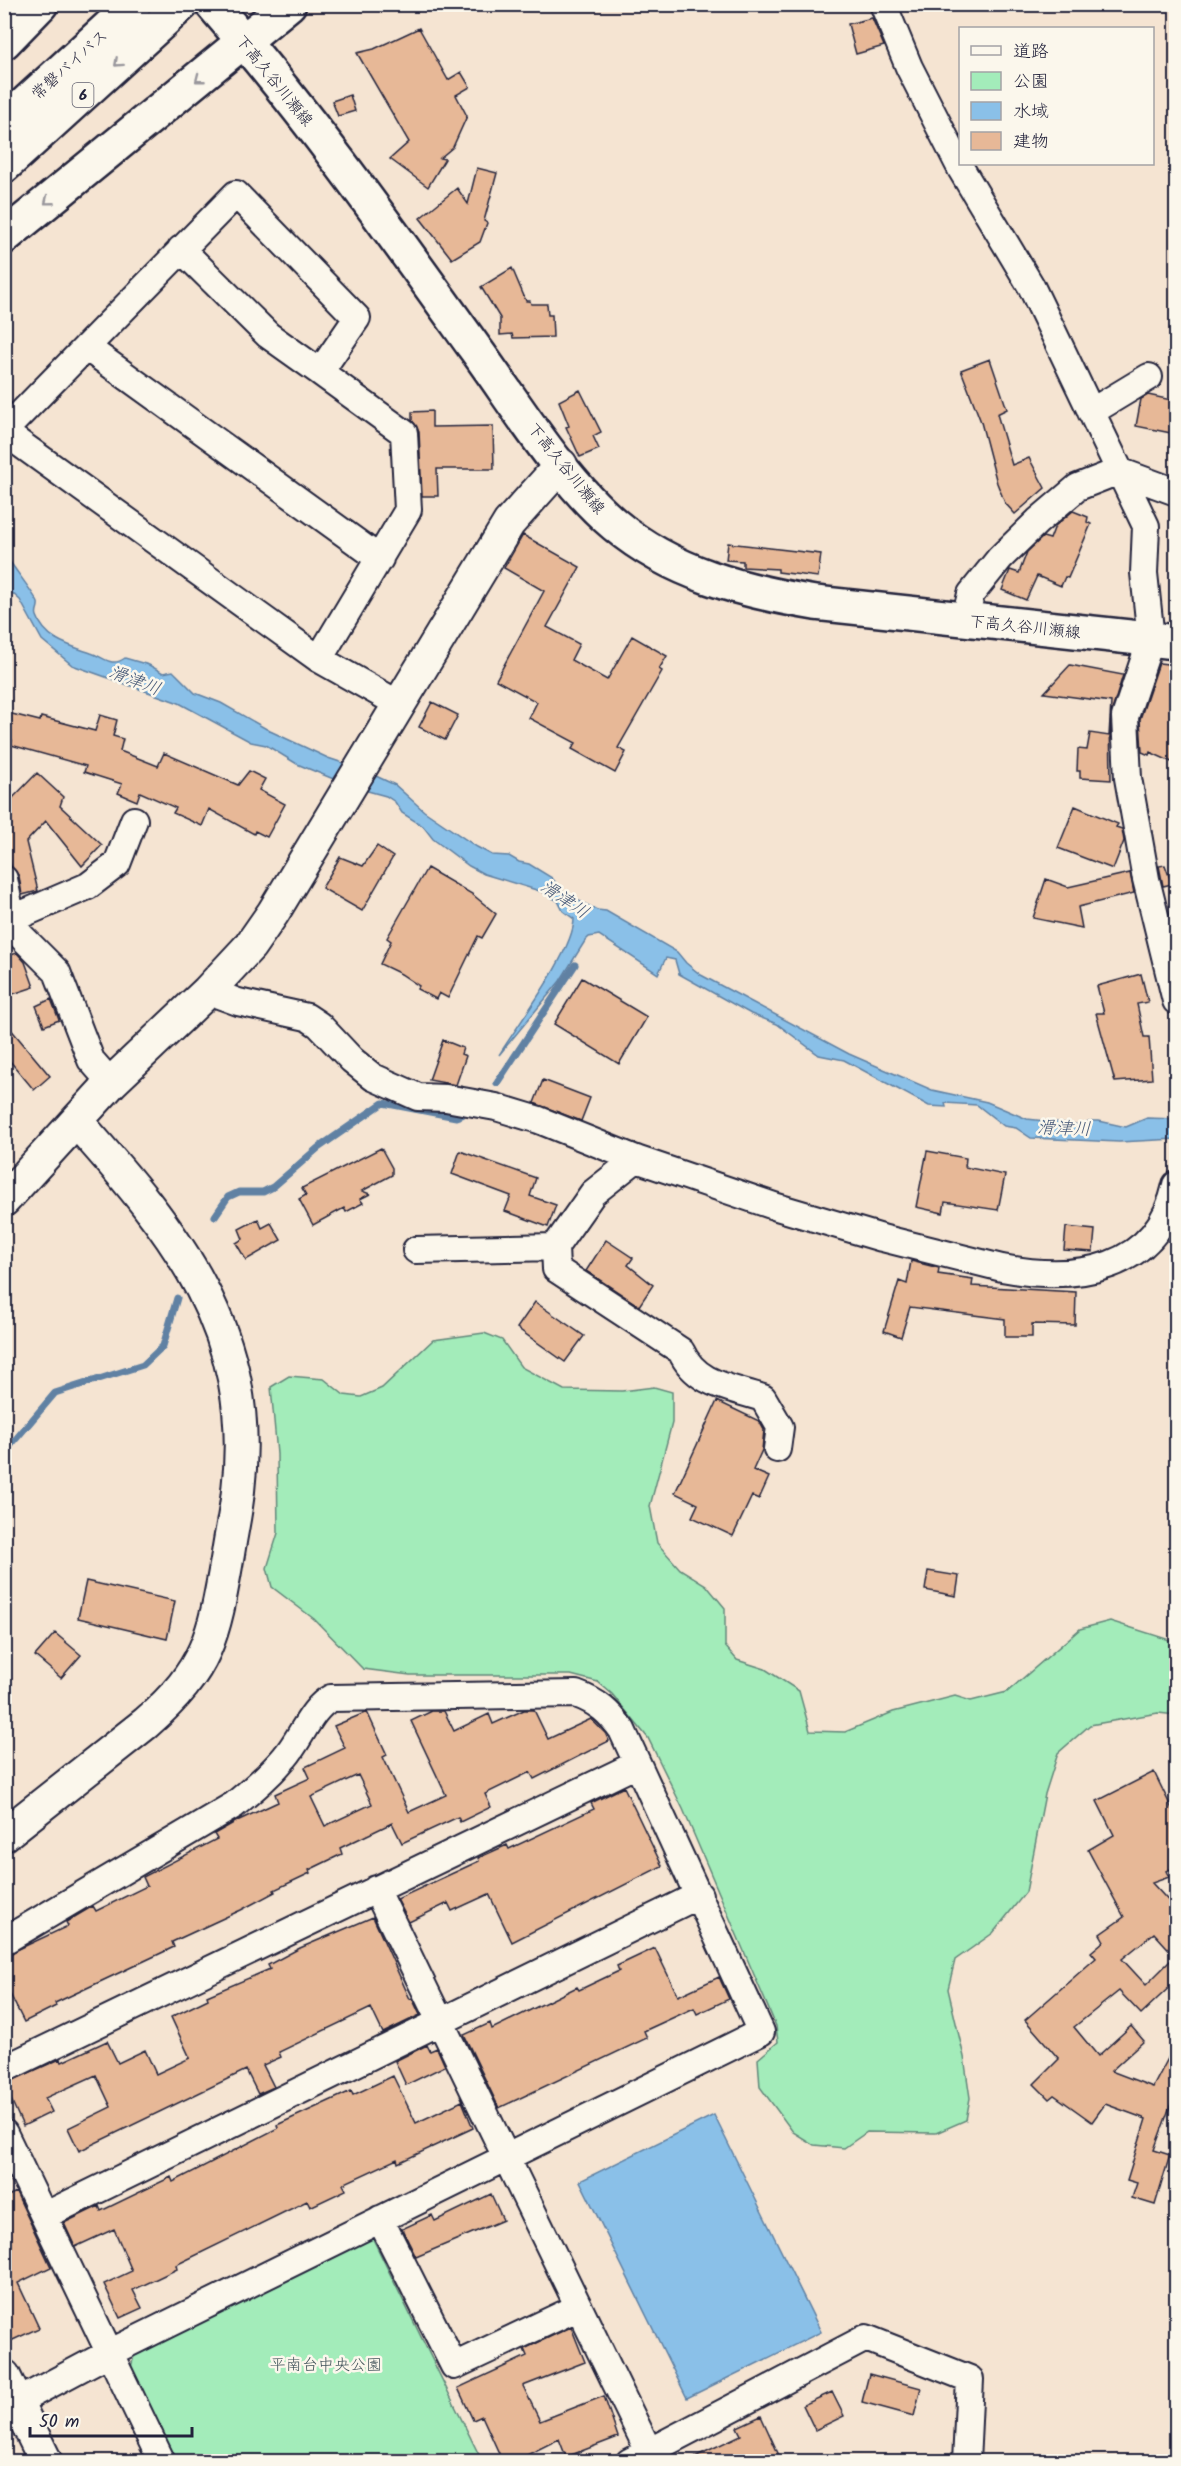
<svg xmlns="http://www.w3.org/2000/svg" width="1181" height="2466" font-family="Kalam,'Klee One',sans-serif">
  <style>
    .green { fill: #a3ecba; stroke: #62877a; stroke-width: 1.5 }
    .water { fill: #8ac0e8; stroke: #6081a3; stroke-width: 1.5 }
    .lines { fill: none; stroke-linecap: round; stroke-linejoin: round }
    .stream { stroke: #6081a3; stroke-width: 7 }
    .building { fill: #e7b897; stroke: #22223b; stroke-width: 1.5; fill-rule: evenodd }
    .minor-casing { stroke: #22223b; stroke-width: 30 }
    .tertiary-casing { stroke: #22223b; stroke-width: 36 }
    .secondary-casing { stroke: #22223b; stroke-width: 38 }
    .trunk-casing { stroke: #22223b; stroke-width: 38 }
    .minor { stroke: #fbf7ec; stroke-width: 26 }
    .tertiary { stroke: #fbf7ec; stroke-width: 32 }
    .secondary { stroke: #fbf7ec; stroke-width: 33 }
    .trunk { stroke: #fbf7ec; stroke-width: 33 }
    .oneway { stroke: #99979c }
    .labels { text-anchor: middle; stroke-width: 5; stroke-linejoin: round; paint-order: stroke }
    .shield { fill: #fbf7ec; stroke: #636270; stroke-width: 1.5 }
    .shield-label { font-size: 15px; font-weight: bold; fill: #22223b }
    .street-label { font-size: 16px; fill: #22223b; stroke: #fbf7ec }
    .park-label { font-size: 16px; fill: #42545b; stroke: #fbf7ec }
    .water-label { font-size: 18px; font-style: italic; fill: #465978; stroke: #fbf7ec }
  </style>
  <rect width="100%" height="100%" fill="#f5e4d2"/>
  <filter id="ink" filterUnits="userSpaceOnUse"><feTurbulence type="fractalNoise" baseFrequency=".0167" numOctaves="2"/><feDisplacementMap in="SourceGraphic" scale="12" xChannelSelector="R" yChannelSelector="G"/><feConvolveMatrix kernelMatrix="1 2 1 2 8 2 1 2 1" color-interpolation-filters="sRGB"/></filter>
  <g filter="url(#ink)">
    <path class="green" d="M484,1333l18,7 19,27 43,23 58,1 32,-4 18,5v31l-22,83 7,37 23,26 26,16 19,23v38l12,14 28,9 34,22 11,40 35,1 48,-20 62,-16 16,5 36,-9 73,-63 30,-8 66,21v73l-18,-2 -68,12 -32,28 -13,41 -19,98 -33,41 -38,27 -7,29 16,68 6,41 -4,22 -30,13 -69,-1 -23,16 -30,-3 -21,-13 -33,-45 -2,-28 20,-17 -2,-16 -93,-217 -35,-71 -36,-44 -14,-12 -27,-7h-161l-47,-6 -49,-50 -42,-32 -5,-19 11,-35 -1,-79 -6,-67 18,-11 35,3 20,16 17,2 21,-9 51,-48z
      M371,2235l111,226h-305l-46,-94 5,-18z"/>
    <path class="water" d="M4,553c6,10 32,43 34,50 1,5 -3,8 -1,13 8,24 34,30 54,37 13,4 20,15 34,5l24,7 14,8 10,-2 22,22 26,10 49,28 58,27 33,11 34,16 29,26 53,36 15,8 17,1 10,6 10,2 23,14 13,16 32,16 9,1 71,41 9,11 15,12 148,79 83,36 55,12 40,17 55,6 7,-4h10l27,6 21,-9 29,1v20l-57,3 -88,-4 -15,-10 -12,-2 -27,-21 -32,-2 1,4 -17,-1 -85,-46 -25,-5 -42,-31 -26,-10 -72,-40 -4,-14 -9,-2 -8,16 -59,-39 -10,2 -4,4 -25,40 -61,74c19,-31 75,-104 75,-136l-11,-8 -5,-10 -15,-9 -59,-18 -15,-8 -36,-27 -10,-13 -21,-13 -7,-11 -9,-6 -33,-9 -56,-23 -31,-19 -15,-3 -72,-39 -107,-38 -30,-25 -22,-40 -9,-8 -6,-12z
      M714,2115l107,217 -134,66 -107,-217z"/>
    <g class="lines">
      <path class="stream" d="M497,1083l78,-118
        M215,1216l13,-19 11,-5h24l10,-5 45,-39 65,-45 73,14 6,-2
        M4,1453l51,-60 88,-28 20,-19 14,-48"/>
    </g>
    <path class="building" d="M872,18l12,28 -28,8 -8,-30z
      M419,28l29,52 13,-8 9,15 -14,8 11,21 -14,31 -13,11 5,1 -17,28 -38,-28 19,-17 -52,-89 17,-4z
      M350,95l5,16 -17,5 -6,-15z
      M477,168l20,5 -13,48 3,2 -7,19 -28,17 -32,-41 37,-30 11,16z
      M512,268l14,33h4l1,3h16l1,11h4l1,22 -40,1 -1,-4 -12,1v-17l-19,-31z
      M990,359l17,50 -10,5 15,51 17,-7 16,30 -30,26 -10,-11 -8,-20 -16,-61 -20,-52z
      M580,390l21,42 -8,4 6,13 -19,8 -14,-30 3,-1 -10,-25z
      M1148,395l28,6v33l-40,-8 5,-27z
      M432,411v16l61,-1 1,43h-57l1,27h-16l-3,-64 -7,-12v-8z
      M1073,511l15,6 -1,5 4,2 -23,54 -3,-1 -4,9 -24,-10 -11,24 -24,-10 8,-20 9,3 8,-21 16,-15 7,2 5,-13z
      M523,535l57,32 -33,60 32,17 -8,16 36,20 25,-44 35,20 -8,13 3,2 -44,77 8,4 -11,21 -43,-24 4,-6 -47,-25 8,-16 -41,-22 48,-89 -40,-23z
      M728,543l93,11 -3,23 -40,-5v-3l-35,-2v-6l-17,-1z
      M1159,663l17,2 -4,64 4,2v33l-26,-12 -1,3 -7,-3 -2,-33z
      M1070,665l53,10 -13,42 1,63 -31,-2v-7h-3l1,-22 9,1 3,-17 19,3 2,-34 -67,-9z
      M432,702l26,13 -13,25 -26,-13z
      M4,712l36,9 1,-4 54,14 5,-16 17,5 -4,16 10,3 -3,12 38,15 6,-13 74,32 11,-14 16,8 -6,11 26,14 -18,33 -12,-6 -1,3 -45,-25 -7,17 -29,-13 3,-5 -36,-16 -3,9 -19,-8 4,-9 -38,-12 2,-6 -75,-21 1,-5 -8,-5z
      M37,773l26,24 -3,9 42,39 -20,21 -36,-45 -20,21 12,49 -16,4 -3,-19 -8,-10 -7,-26v-33z
      M1075,806l43,18 -2,3 6,2 2,12 -11,28 -55,-21z
      M377,846l16,11 -31,54 -40,-23 18,-31 23,9z
      M1165,865l7,19 -9,2 -4,-20z
      M427,868l45,26 24,20 -14,24 -4,-2 -30,62 -9,-5 -3,6 -19,-10 2,-3 -18,-12 -21,-10 11,-23 -4,-3z
      M1130,873l4,20 -56,14 4,21 -49,-10 13,-39 22,8z
      M17,953l8,9 9,25 -30,10v-40z
      M1141,974l7,28 -11,2 7,33h5l3,42 -37,3 -19,-69h8l-7,-27z
      M582,978l65,39 -28,47 -65,-40z
      M51,999l8,21 -15,6 -8,-20z
      M4,1021l46,55 -16,14 -30,-36z
      M443,1040l20,8 -2,6 5,2 -10,29 -27,-5z
      M543,1080l47,18 -9,23 -47,-18z
      M381,1148l11,20v7l-30,16 8,3 -10,5 3,4 -17,9 -2,-4 -31,17 -14,-26 7,-4 -4,-7z
      M460,1151l76,27 -6,18 26,9 -8,22 -43,-16 6,-15 -59,-22z
      M927,1151l39,7 -1,9 40,8 -7,35 -53,-8 -2,11 -27,-6z
      M258,1219l4,9 9,-5 10,17 -35,20 -10,-17 7,-4 -4,-10z
      M1066,1227l29,3 -2,22 -29,-2z
      M606,1240l27,18 -5,7 25,20 -14,21 -53,-35z
      M911,1261l28,7 -1,6 35,5 -1,7 104,6 -1,33 -43,-1v13h-27v-18l-95,-12 -9,30 -17,-6 15,-50 8,3z
      M535,1302l49,34 -19,26 -48,-34z
      M717,1401l42,20 5,9 -2,20 -9,20 16,7 -10,22 -7,-3 -19,40 -41,-19 6,-13 -23,-11z
      M928,1571l31,5 -3,20 -31,-6z
      M86,1581l89,20 -8,38 -89,-21z
      M55,1633l26,22 -20,23 -26,-22z
      M524,1710h10l14,29 43,-20 14,14 4,8 -75,38 -4,-7 -45,22 6,13 -31,15 -2,-5 -56,26 -10,-20 -52,25 2,6 -33,16 1,3 -36,17 1,2 -34,18 -69,32 2,5 -119,56 1,3 -32,16 -20,-40v-26l64,-30 -2,-4 27,-16 3,5 51,-25 -4,-9 74,-38 -3,-5 23,-13 41,-19 -3,-8 35,-16 -5,-11 40,-19 -11,-22 33,-14 20,43 -4,2 26,55 37,-17 -35,-74 21,-10h12l10,20 35,-17 4,10zM358,1775l14,29 -47,22 -14,-29z
      M1154,1772l22,45v50l-10,4 3,6 -17,6 24,26v72l-35,33 -22,-23 -45,36 24,29 33,-30 13,15 -33,30 42,16 23,-44v47l-22,60 16,5 -15,50 -23,-7 5,-15 -10,-3 19,-61 -41,-15 -13,18 -38,-27 -5,4 -15,-15 25,-25 -34,-39 71,-62 -5,-6 13,-11 -4,-7 24,-17 -36,-67 26,-15 -17,-34zM1154,1933l21,23 -29,29 -24,-26z
      M624,1787l38,79 -150,76 -23,-48 -37,17 -4,-8 -39,19 -12,-23 82,-38 -1,-3 29,-13 2,4 85,-40 -3,-6z
      M373,1917l37,82 2,-1 8,17 -37,18 -12,-25 -92,44 2,5 -18,8 11,22 -16,7 -12,-24 -167,81 -11,-23 43,-21 -15,-32 -51,23 7,14 -29,14 -19,-42 56,-25 2,3 45,-21 11,22 27,-13 11,24 34,-16 -19,-41 37,-18 -1,-3 63,-27 -2,-4 32,-17z
      M655,1948l23,48 41,-19 10,22 -32,15 -3,-6 -50,23 3,7 -148,70 -35,-73 26,-12 2,6 85,-42 2,3 40,-19 -2,-5z
      M427,2045l3,6 7,-3 8,18 -39,19 -11,-24z
      M393,2076l23,47 46,-22 11,27 -75,35 -1,-4 -54,25 3,6 -36,17 -3,-6 -131,64 1,4 -44,21 9,18 -22,10 -16,-34 28,-13 -18,-42 -39,18 -11,-24 35,-17 2,5 70,-34 2,5 105,-54 -1,-3 74,-34 2,4z
      M16,2192l35,75 -33,16 21,45 -35,16v-146z
      M491,2194l12,26 -87,37 -14,-28 30,-14 3,6z
      M571,2327l14,35 -62,24 17,35 64,-25 14,41 -52,20 -7,-18 -46,23h-10l-21,-46 -9,4 -15,-32 69,-32 -3,-7z
      M869,2374l52,14 -7,28 -52,-14z
      M832,2392l12,24 -29,14 -12,-25z
      M761,2416l21,46h-98l57,-27 -4,-8z"/>
    <g class="lines">
      <g class="minor-casing">
        <path id="minor" d="M883,4l26,63 52,102 70,117 115,240 -2,47 7,66 -26,78 3,61 18,101 30,122
          M181,249l87,86 52,37
          M86,347l294,212
          M1091,412l58,-35
          M4,431l232,-237 121,124 -37,54 84,61 4,77 -89,149 78,44
          M4,432l315,227
          M965,619l6,-25 29,-36 38,-37 40,-34 41,-16 57,21
          M4,879l8,41 8,15 37,37 34,88 20,23
          M4,922l84,-36 29,-22 17,-44
          M208,991l30,11 69,15 12,8 33,35 21,17 45,20 28,1 50,9 43,13 97,39 141,48 105,31 120,30c74,14 155,4 174,-83
          M636,1159l-43,34 -38,54 1,22 125,82c15,34 49,36 82,47l17,29 -3,22
          M416,1250l139,-3
          M376,1889l278,573
          M4,1941l230,-136c18,-15 36,-30 51,-48 16,-18 26,-49 46,-59l245,-4c22,8 33,18 46,36l139,302 -652,321 -105,56
          M4,2069l633,-305
          M4,2133l158,329
          M44,2216l655,-321
          M380,2219l74,147 125,-59
          M629,2462l237,-124 104,41 -4,83"/>
      </g>
      <g class="tertiary-casing">
        <path id="tertiary" d="M4,1200l107,-117 97,-92 42,-45 23,-33 236,-390 52,-58
          M4,1835l142,-112c64,-56 68,-89 82,-169 3,-21 8,-42 10,-63 19,-159 -62,-258 -161,-369
          M4,2376l42,86"/>
      </g>
      <g class="secondary-casing">
        <path id="secondary" d="M212,4c95,109 178,226 262,343 41,56 88,134 141,178 57,48 128,66 200,78l361,39"/>
      </g>
      <g class="trunk-casing">
        <path id="trunk" d="M4,42l37,-38
          M4,123l130,-119
          M4,166l178,-162
          M4,237l285,-233"/>
      </g>
      <use href="#minor" class="minor"/>
      <use href="#tertiary" class="tertiary"/>
      <use href="#secondary" class="secondary"/>
      <use href="#trunk" class="trunk"/>
    </g>
    <defs><path id="oneway-chevron" d="M-2-3.5L2.5 0L-2 3.5" fill="none" stroke-width="1.6" stroke-linecap="round" stroke-linejoin="round" transform="scale(1.5)"/></defs>
    <g class="oneway">
      <use href="#oneway-chevron" transform="translate(118 63) rotate(138)"/>
      <use href="#oneway-chevron" transform="translate(199 79) rotate(142)"/>
      <use href="#oneway-chevron" transform="translate(48 201) rotate(141)"/>
    </g>
  </g>
  <g class="labels">
    <rect class="shield" x="72.5" y="83" width="21" height="24" rx="4.5"/>
    <g class="shield-label">
      <text x="83" y="100">6</text>
    </g>
    <g class="street-label">
      <text transform="translate(69 64) rotate(-42)" y="6">常磐バイパス</text>
      <text transform="translate(275 80) rotate(51)" y="6">下高久谷川瀬線</text>
      <text transform="translate(567 468) rotate(51)" y="6">下高久谷川瀬線</text>
      <text transform="translate(1025 626) rotate(6)" y="6">下高久谷川瀬線</text>
    </g>
    <g class="park-label">
      <text x="326" y="2370">平南台中央公園</text>
    </g>
    <g class="water-label">
      <text transform="translate(135 680) rotate(21)" y="6">滑津川</text>
      <text transform="translate(565 899) rotate(34)" y="6">滑津川</text>
      <text transform="translate(1064 1128) rotate(2)" y="6">滑津川</text>
    </g>
  </g>
  <rect width="1181" height="2466" fill="none" stroke="#fbf7ec" stroke-width="24"/>
  <rect x="12" y="12" width="1157" height="2442" fill="none" stroke="#22223b" stroke-width="2" filter="url(#ink)"/>
  <rect x="959" y="27" width="195" height="138" fill="#fbf7ec" stroke="#a4a2a5" stroke-width="1.5"/>
  <rect x="971" y="46" width="30" height="9" fill="#fbf7ec" stroke="#a4a2a5" stroke-width="1.5"/>
  <text x="1013" y="57" font-size="18" fill="#22223b">道路</text>
  <rect x="971" y="72" width="30" height="18" fill="#a3ecba" stroke="#a4a2a5" stroke-width="1.5"/>
  <text x="1013" y="87" font-size="18" fill="#22223b">公園</text>
  <rect x="971" y="102" width="30" height="18" fill="#8ac0e8" stroke="#a4a2a5" stroke-width="1.5"/>
  <text x="1013" y="117" font-size="18" fill="#22223b">水域</text>
  <rect x="971" y="132" width="30" height="18" fill="#e7b897" stroke="#a4a2a5" stroke-width="1.5"/>
  <text x="1013" y="147" font-size="18" fill="#22223b">建物</text>
  <path d="M30 2427v9h162v-9" fill="none" stroke="#22223b" stroke-width="3"/>
  <text x="39" y="2427" font-size="18" fill="#22223b" stroke="#fbf7ec" stroke-width="4.5" paint-order="stroke">50 m</text>
</svg>
